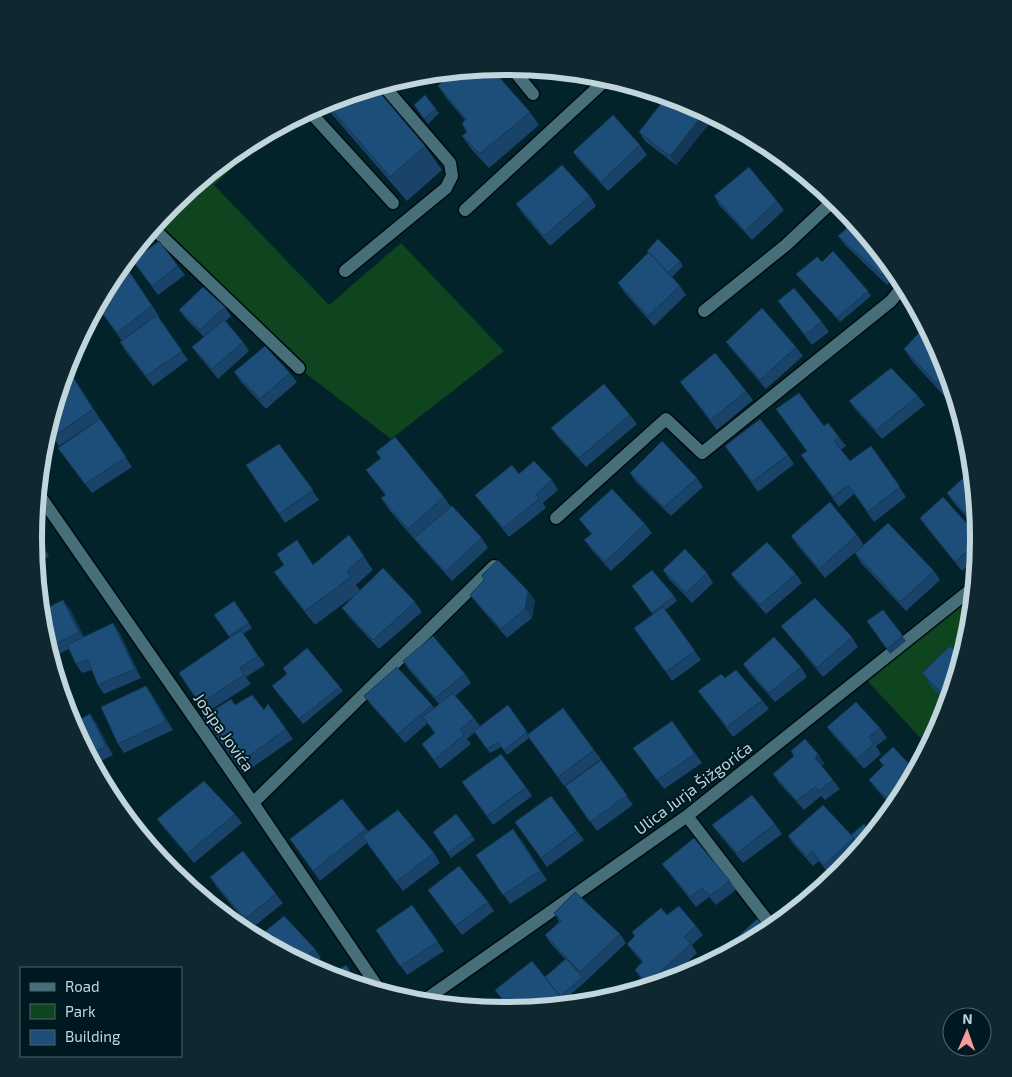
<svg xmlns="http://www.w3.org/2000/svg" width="1012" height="1077" font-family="'Exo 2',sans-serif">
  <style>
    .green { fill: #0f451e }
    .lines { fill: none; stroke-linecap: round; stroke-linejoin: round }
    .minor-casing { stroke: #000b10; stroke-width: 15 }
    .minor { stroke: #466f79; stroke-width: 12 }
    .wall { fill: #194368 }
    .shaded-wall { fill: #143755 }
    .building { fill: #1d4e79; stroke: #143755 }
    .labels { text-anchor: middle; stroke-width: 4; stroke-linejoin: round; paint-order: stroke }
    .street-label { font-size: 16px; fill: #c1d6dc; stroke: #001920 }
    .rim { fill: none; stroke: #c1d6dc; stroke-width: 6 }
  </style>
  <rect width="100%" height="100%" fill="#03232a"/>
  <path class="green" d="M265,135l1,1 -52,49 115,120 72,-62 103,108 -113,88 -92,-71 -146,-140 19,-24 72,-58z
    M974,587l-5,44 -27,88 -14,27 -65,-70z"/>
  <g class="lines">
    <g class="minor-casing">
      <path id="minor" d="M511,67l22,27
        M309,111l84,92
        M465,210l143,-132
        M153,228l146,140
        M345,271l101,-83 6,-12 -2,-13 -67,-78
        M704,311l82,-66 48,-45
        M38,493l215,310 128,189
        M556,518l110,-99 36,34 189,-152 13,-16
        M253,803l241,-237
        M687,816l86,112
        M422,1002l265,-186 287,-229"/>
    </g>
    <use href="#minor" class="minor"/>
  </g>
  <path class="wall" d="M544,70l18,2 -7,7z
    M438,86l92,26 9,13 -50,43 -17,-18 -10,-14 5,-4 -5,-8 3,-4 -18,-21z
    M326,102l99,44 17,24 -35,31 -84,-97z
    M687,102l24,13 2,4 -37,46 -31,-24 -6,-9z
    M414,105l22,4 3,4 -11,11z
    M760,141l9,5 23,19 -6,5z
    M640,145l7,10 -39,36 -28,-30 -7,-9z
    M590,196l6,10 -46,40 -27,-32 -7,-10z
    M714,196l63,5 7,9 -32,30 -32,-34z
    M854,222l43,52 -10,11 -42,-40 -7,-9z
    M133,261l45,5 7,9 -27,20z
    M680,261l3,5 -11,11 8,9 6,9 -32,31 -30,-34 -6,-9z
    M822,262l46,29 3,5 -31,26 -40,-43 -4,-5z
    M128,270l31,46 -2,1 31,43 -35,26 -27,-34 -6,-10 2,-1 -25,-35z
    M778,301l44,21 7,10 -17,13z
    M225,307l6,9 -5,5 17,21 6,9 -31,28 -19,-23 -7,-9 12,-10 -18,-18 -7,-9z
    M81,336l3,4 -8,6z
    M726,342l70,5 7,9 -37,33 -33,-38z
    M904,349l38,9 10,32 -7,7 -32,-35z
    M68,369l32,50 -41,27 -6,-9z
    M234,372l56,1 7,9 -31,27 -25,-27z
    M680,382l66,9 7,9 -36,30z
    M918,396l7,9 -43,34 -26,-29 -7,-9z
    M630,415l7,9 -51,43 -28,-30 -7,-9z
    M100,419l32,48 -40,26 -34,-45z
    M824,426l15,11 7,9 -5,4 9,11 21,-15 35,51 -32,25 -20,-28 -15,13 -38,-52 6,-4z
    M279,444l40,56 -34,23 -39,-58z
    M725,446l63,9 6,9 -36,28z
    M376,452l68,45 7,10 31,31 6,10 -36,33 -31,-34 -31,-36 -9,-13 4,-3 -19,-25 15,-12z
    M971,471l6,58 -24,-27 -6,-9z
    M630,473l67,5 6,9 -32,29 -35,-34z
    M519,474l33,6 6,10 -15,13 3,5 -37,29 -27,-33 -7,-9z
    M920,518l58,21 -2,20 -14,12 -36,-44z
    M579,519l66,5 7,9 -41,38 -20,-22 -7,-9 7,-6z
    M34,531l15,25 -13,8 -2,-26z
    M349,535l24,35 -17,15 4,5 55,12 7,10 -43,37 -30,-32 -7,-9 13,-13 -40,30 -31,-39 -10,-14 40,-8z
    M857,535l7,10 -39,33 -28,-33 -6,-9z
    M855,553l79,18 6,9 -34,31 -45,-48z
    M663,570l44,3 6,10 -21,20 -23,-24z
    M731,574h65l6,9 -36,31 -28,-31z
    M632,586l42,10 3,5 -12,9 36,50 -29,21 -38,-53 19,-13z
    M528,591l7,10 -3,17 -25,20 -30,-34 -7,-9z
    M234,601l18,27 -9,6 22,31 -19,12 5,7 -45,29 -27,-40 51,-35 -16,-23z
    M70,609l14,28 35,-5 22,46 -37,16 -6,-9 -6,-15 -10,3 -6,-9 -7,-15 -12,6 -6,-9z
    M883,610l23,31 -16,13 -23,-33z
    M781,626l71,11 6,10 -35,30 -35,-42z
    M961,658l-14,45 -16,-17 -9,-13z
    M403,661l62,13 6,9 -16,13 19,22 6,8 28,-21 20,29 66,16 7,9 -37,27 -35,-48 -22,17 -6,-8 -11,6 -15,-21 -8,7 4,5 -31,25 -18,-25 13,-11 -7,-10 -23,20 -34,-38 -7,-9 68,9 2,3 5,-4 -30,-34z
    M743,664l58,3 6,10 -32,25 -25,-28z
    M725,678l37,22 7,9 -36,28 -35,-46z
    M146,686l7,10 20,34 -49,23 -6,-9z
    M272,686l68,1 3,4 -40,33z
    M61,692l9,8 7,19 -6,2z
    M268,704l25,35 -50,35 -40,-57 32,-12 29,5z
    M672,721l30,42 -38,26 -31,-41z
    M96,723l17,32 -12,6 8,13 -8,4 -29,-54z
    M827,727l53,1 7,10 -11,8 5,8 -17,15 -30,-33z
    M893,747l5,54 -5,7 -17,-19 -7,-9 14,-14 -4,-6z
    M818,754l6,9 -2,4 11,13 7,9 -15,11 -4,-4 -17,14 -25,-27 -6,-9z
    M601,760l32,45 -36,26 -32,-45z
    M462,782l64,5 6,9 -39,29z
    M551,796l33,44 -37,27 -32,-45z
    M342,799l26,32 66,22 6,10 -37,28 -36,-48 -47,38 -30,-42z
    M235,814l7,9 -48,40 -30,-35 -7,-9z
    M456,814l19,26 -24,18 -18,-26z
    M775,824l7,10 -39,29 -24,-29 -7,-9z
    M872,833l-12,15 -30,28 -11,-15 -6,5 -19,-21 -6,-9 63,-1z
    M520,838l27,42 -37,24 -34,-49z
    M662,864l68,17 6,9 -20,15 -7,-8 -13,10 -27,-34z
    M210,877l66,17 7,9 -32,26 -35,-43z
    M428,890l60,12 6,9 -32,24z
    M412,905l32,46 -37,24 -31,-45z
    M554,913l66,21 6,9 -40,38 -22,19 3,5 -57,5 -15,-20 50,-13 20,-18 -14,-15 -6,-9 14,-13z
    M667,915l29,11 7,9 -11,10 5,8 -30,28 -18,5 -7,-6 -7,-10 7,-8 -8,-9 -7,-9 8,-8 -3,-4z
    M257,938l58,11 6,9 -10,9z"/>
  <path class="shaded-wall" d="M705,112l6,3 2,4 -37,46 -6,-9z
    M68,369l6,9 26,41 -7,-10z
    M34,531l15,25 -15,-23z
    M528,591l7,10 -3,17 -7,-9z
    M63,600l7,9 16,32 -7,-9z
    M113,623l6,9 22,46 -6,-9z
    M146,686l7,10 20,34 -7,-9z
    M64,691l6,9 7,19 -6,-10z
    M90,714l6,9 17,32 -7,-9z
    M95,752l6,9 8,13 -7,-9z
    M818,754l6,9 -3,5 -6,-10z"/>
  <path class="building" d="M491,68l39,44 -50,42 -18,-18 5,-4 -5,-8 4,-5 -28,-33 16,-15z
    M375,87l50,59 -35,31 -65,-75z
    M425,95l11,14 -12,10 -10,-14z
    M667,96l20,6 18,10 -35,44 -31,-24z
    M613,115l27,30 -39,37 -28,-30z
    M764,144l5,2 14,12 -3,3z
    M562,165l28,31 -46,40 -28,-32z
    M749,167l28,34 -32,30 -31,-35z
    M854,222l36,44 -9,9 -43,-39z
    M658,239l22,22 -12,12 -19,-21v1l-2,-2z
    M159,241l19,25 -26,20 -19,-25z
    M833,251l35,40 -31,27 -41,-44 21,-17 5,5z
    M649,252l31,34 -32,30 -30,-33z
    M128,270l24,36 -35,27 -20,-27 12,-22z
    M203,287l22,20 -25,23 -21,-20z
    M794,288l28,34 -17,13 -27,-34z
    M762,308l34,39 -36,33 -34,-38z
    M157,315l25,36 -36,25 -26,-34z
    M224,320l19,22 -31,27 -20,-22z
    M925,326l17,32 5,14 -11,11 -32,-34z
    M265,346l25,27 -30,26 -26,-27z
    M715,353l31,38 -35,29 -31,-38z
    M891,368l27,28 -42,34 -27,-29z
    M68,369l25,40 -40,28 -5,-7 18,-60z
    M604,384l26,31 -51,43 -28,-30z
    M799,393l25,33 4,-3 11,14 -5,4 16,20 21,-15 29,41 -32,25 -20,-27 -15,12 -32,-42 6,-4 -31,-42z
    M100,419l26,38 -41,27 -27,-36z
    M760,419l28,36 -36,27 -27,-36z
    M395,437l49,60 -36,32 -27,-31 5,-3 -20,-25 15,-12 -5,-6z
    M662,441l35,37 -33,29 -34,-34z
    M279,444l34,46 -34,24 -33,-49z
    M534,461l18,19 -16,14 3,5 -36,29 -28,-33 37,-30 7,9z
    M971,471h1l5,56 -30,-34z
    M612,489l33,35 -40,38 -21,-22 8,-6 -13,-15z
    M943,497l35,39v6l-23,20 -35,-44z
    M830,502l27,33 -38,34 -28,-33z
    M452,506l30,32 -37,34 -31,-34z
    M888,523l46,48 -34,31 -45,-49z
    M34,533l6,10 -6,3z
    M349,535l15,21 -17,15 4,6 -46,34 -31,-39 10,-7 -7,-11 20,-14 16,25z
    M767,542l29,32 -36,31 -29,-31z
    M685,549l22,24 -21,20 -23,-23z
    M498,560l30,31 -3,18 -24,20 -31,-34 14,-15 -2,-5z
    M383,568l32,34 -42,38 -31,-32z
    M652,570l22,26 -22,17 -20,-27z
    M815,598l37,39 -35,31 -36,-42z
    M63,600l16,32 -28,14 -8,-16 -2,-19z
    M234,601l15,22 -20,13 -15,-21z
    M663,607l32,44 -29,21 -32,-44z
    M883,610l20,26 -16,13 -20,-28z
    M113,623l22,46 -37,16 -10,-25 -12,4 -9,-19z
    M241,630l17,26 -18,12 4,7 -44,29 -21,-31z
    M433,636l32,38 -30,24 -32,-37z
    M774,637l27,30 -32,26 -26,-29z
    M950,646l11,12 -13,42 -26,-27z
    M307,648l33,39 -41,32 -27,-33 15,-12 -4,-6z
    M397,667l35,38 -34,29 -34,-38z
    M736,670l26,30 -35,27 -29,-36 23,-17 4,4z
    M146,686l20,35 -48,23 -17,-37z
    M64,691l7,18 -4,2 -6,-19z
    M453,693l21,25 -14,12 4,5 -30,25 -12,-16 13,-11 -12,-16z
    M252,695l12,15 4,-6 18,25 -49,36 -34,-48 28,-18 4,6z
    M856,702l24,26 -11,9 5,7 -17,15 -30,-32z
    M508,705l19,27 -23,18 -6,-8 -11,7 -13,-18z
    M563,708l31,42 -36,27 -31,-42z
    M90,714l16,32 -11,6 7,13 -6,3 -24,-44z
    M672,721l23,33 -38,26 -24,-32z
    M805,739l13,15 -3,4 18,22 -14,11 -4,-4 -18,14 -24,-27 21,-18 -3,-5z
    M893,747l22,23 -17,31 -4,5 -25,-26 15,-15 -5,-5z
    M501,754l25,33 -39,29 -25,-34z
    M601,760l26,35 -37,27 -25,-36z
    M204,781l31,33 -48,40 -30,-35z
    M752,795l23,29 -38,29 -25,-28z
    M551,796l26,35 -36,27 -26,-36z
    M342,799l24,30 -53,42 -23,-32z
    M823,805l31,33 -31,28 -11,-15 -5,6 -19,-21z
    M398,810l36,43 -38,29 -34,-46z
    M456,814l16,21 -24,18 -15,-21z
    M864,824l8,9 -11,14 -10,-12z
    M513,829l27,42 -37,24 -27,-40z
    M694,838l36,43 -20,15 -8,-8 -12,9 -28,-33z
    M243,851l33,43 -31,25 -35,-42z
    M459,866l29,36 -33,24 -27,-36z
    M575,892l45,42 -40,38 -35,-37 16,-14 -7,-8z
    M412,905l26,37 -38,24 -24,-36z
    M679,906l17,20 -12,11 7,7 -43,39 -13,-13 8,-9 -16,-17 8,-8 -3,-4 29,-24 6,7z
    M284,916l31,33 -14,13 -44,-24z
    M757,919l11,12 -40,22 -3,-4z
    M566,959l17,18 -23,19 -15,-19z
    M532,961l32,40 -5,5 -48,4 -16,-20z
    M346,965l13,20 -30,-9z"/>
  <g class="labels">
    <g class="street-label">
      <text transform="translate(224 732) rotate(55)" y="6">Josipa Jovića</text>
      <text transform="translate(693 788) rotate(-37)" y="6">Ulica Jurja Šižgorića</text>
    </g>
  </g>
  <path d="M0 0H1012V1077H0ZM505 75H507A463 463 0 0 1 970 538V539A463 463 0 0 1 507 1002H505A463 463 0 0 1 42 539V538A463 463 0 0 1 505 75Z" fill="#0f282f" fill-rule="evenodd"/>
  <path class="rim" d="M505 75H507A463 463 0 0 1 970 538V539A463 463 0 0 1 507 1002H505A463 463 0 0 1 42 539V538A463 463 0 0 1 505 75Z"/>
  <rect x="20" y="967" width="162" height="90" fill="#001920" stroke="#4d656b"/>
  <rect x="30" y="983" width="25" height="8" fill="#466f79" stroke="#4d656b"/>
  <text x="65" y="992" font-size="15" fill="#c1d6dc">Road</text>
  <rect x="30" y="1004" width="25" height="15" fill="#0f451e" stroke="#4d656b"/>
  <text x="65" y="1017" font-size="15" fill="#c1d6dc">Park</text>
  <rect x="30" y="1030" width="25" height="15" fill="#1d4e79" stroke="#4d656b"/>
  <text x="65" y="1042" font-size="15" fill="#c1d6dc">Building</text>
  <g transform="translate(967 1032) rotate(2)"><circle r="24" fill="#001920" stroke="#4d656b"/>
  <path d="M0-4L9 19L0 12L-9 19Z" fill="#f59b99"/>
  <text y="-8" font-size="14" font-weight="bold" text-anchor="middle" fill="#c1d6dc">N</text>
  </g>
</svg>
